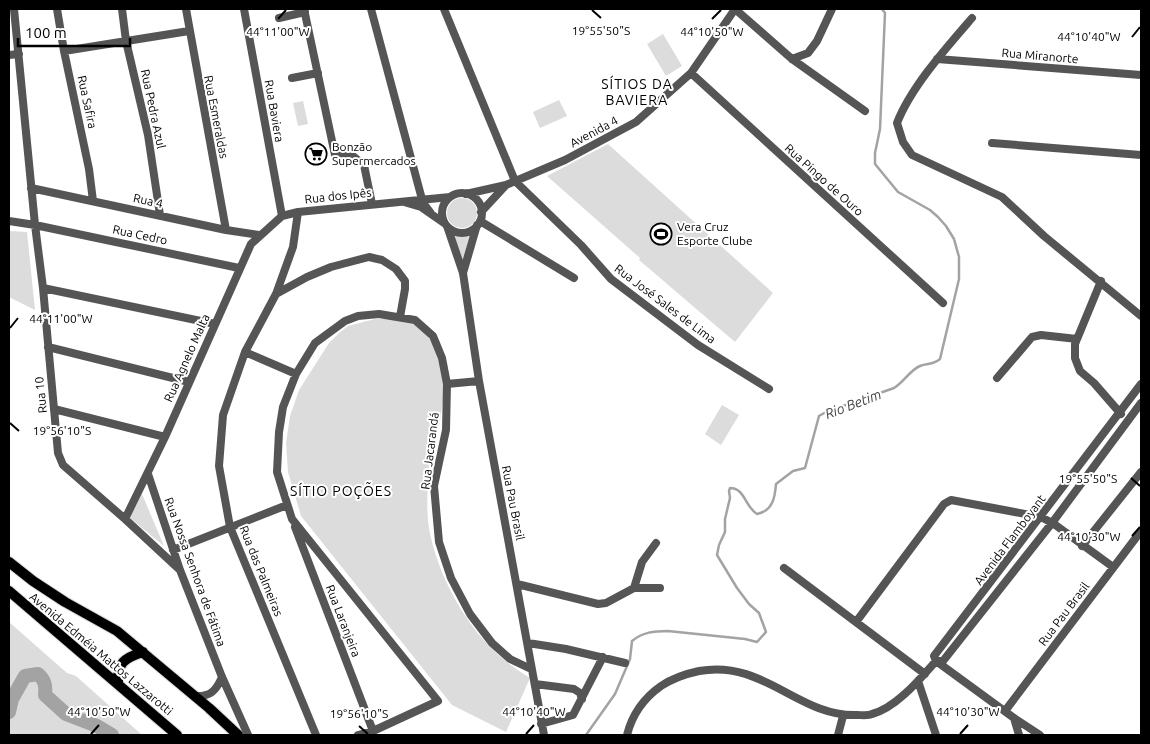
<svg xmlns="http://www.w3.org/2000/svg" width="1150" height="744" font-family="Ubuntu,sans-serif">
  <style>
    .green { fill: #dcdcdc }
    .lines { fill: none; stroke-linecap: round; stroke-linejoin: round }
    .stream { stroke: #a3a3a3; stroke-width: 2.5 }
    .river { stroke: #a3a3a3; stroke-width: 14 }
    .major-casing { stroke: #dbdbdb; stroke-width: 12 }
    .minor { stroke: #555; stroke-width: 8 }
    .major { stroke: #000; stroke-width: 10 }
    .ticks { fill: none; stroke: #000; stroke-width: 2 }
    .labels { text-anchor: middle; stroke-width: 4; stroke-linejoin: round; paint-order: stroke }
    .street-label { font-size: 12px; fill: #000; stroke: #fff }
    .poi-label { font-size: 12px; fill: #000; stroke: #fff; text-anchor: start }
    .neighbourhood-label { font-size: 14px; letter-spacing: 1px; fill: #000; stroke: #fff }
    .water-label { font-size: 14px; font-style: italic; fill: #444; stroke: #fff }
    .ticks-label { font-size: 12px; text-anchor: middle; fill: #000; stroke: #fff; stroke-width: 4; stroke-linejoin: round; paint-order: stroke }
  </style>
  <rect width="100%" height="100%" fill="#fff"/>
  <path class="green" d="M663,34l19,32 -16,10 -19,-32z
    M559,100l8,16 -27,12 -7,-16z
    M303,101l5,23 -10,2 -5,-23z
    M608,144l165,149 -38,49 -96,-82 1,-2 -93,-82z
    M447 213a15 15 0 1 1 30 0a15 15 0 1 1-30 0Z
    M9,231l18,1 8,78 -26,-13z
    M452,234l9,3 9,-3 -8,29z
    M375,319c12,0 26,-1 37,4 7,3 12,10 17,15 31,42 3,102 -1,148 -1,13 -1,29 1,42 8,46 37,100 73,130 9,8 19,14 28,20l-24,54 -54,-27 -151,-189 -13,-44 -2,-29 4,-27 9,-26 30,-47 10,-10 9,-7z
    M722,405l17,10 -18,30 -16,-11z
    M142,494l22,52 -34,-28z
    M9,622l58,51 9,3 66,59h-133z"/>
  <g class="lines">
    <path class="stream" d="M586,735l29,-41 15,-35 2,-18c11,-9 22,-10 36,-10l77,8 12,3 9,-10 -7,-19 -10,-9 -12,-16 -20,-33 2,-10 6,-13v-13l5,-21 -1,-7 1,-3c15,0 15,19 27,26 16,-3 18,-17 19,-30l17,-13 12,-3 14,-52 7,-4 68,-24c10,-6 16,-18 26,-22 8,-3 13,-1 20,-7l19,-80v-22l-5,-18 -8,-13 -8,-9 -8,-7 -32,-18 -23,-28v-11l5,-24 5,-116 -3,-4"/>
    <path class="river" d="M9,712l3,-13 13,-23 13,-2c7,6 8,12 7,21l21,19 31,12 15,9"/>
    <g class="major-casing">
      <path id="major" d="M9,562l24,19 32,21 52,29 92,77 29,27
        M9,591l168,144
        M118,683c-1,-20 6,-25 25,-31"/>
    </g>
    <path class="minor" d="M14,9l21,216 8,63 15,165 5,12 62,54 55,51
      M57,9l7,42 25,118 4,32
      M122,9l4,32 22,94 12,80
      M186,9l40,221
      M244,9l38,207
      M304,9l31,146 18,1 11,9 8,39
      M371,9l52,194 7,9
      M444,9l71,172 66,64 30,34 87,66 71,44
      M735,9l57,50 73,52
      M279,18l26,-6
      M972,18c-26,30 -61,69 -75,105l6,19 9,13 90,42 42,39 97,80
      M64,51l125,-20
      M9,55l10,-1
      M792,59l16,-6 9,-12 15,-32
      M937,59l204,16
      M691,73l252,230
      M292,78l26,-5
      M992,143l149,12
      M31,188l195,42 33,5
      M442 213a20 20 0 1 1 40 0a20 20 0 1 1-40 0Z
      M466,194l40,-9 59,-25 71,-38 55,-49 44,-64
      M404,202l17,5 23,16
      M298,212l-5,35 -17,47 -31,58 -22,63 -4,51 11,61 86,208
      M481,212l25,-27
      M9,221l26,4 204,43
      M480,221l94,57
      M447,226l16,47 16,108 65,354
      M463,273l14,-48
      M1101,281l-26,63v14l5,13 14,12 27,31
      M43,288l172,36
      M276,294l31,-17 24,-10 38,-10 13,3 14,9 9,12v8l-5,28
      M48,347l141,35
      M245,352l51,22
      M997,378l35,-41 9,-2 36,4
      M447,384l32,-3
      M1141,384l-207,272 2,5h7l109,-138 89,-120
      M54,409l111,28
      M148,474l32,96 42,107 26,58
      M125,519l40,-82 86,-193 31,-28 16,-4 152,-15
      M295,527l78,204
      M1082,546l59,-74
      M173,550l114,-45
      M784,568l141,106
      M517,584l81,20 8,-1 28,-15 8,-26 14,-19
      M634,588h26
      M856,622l88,-118 7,-4 90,17 13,7 59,43
      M528,643l38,6 59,14
      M918,681l18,54
      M535,684l39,5 6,4 2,6
      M195,696c15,1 21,-5 27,-19
      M1005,711l136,-180
      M1014,718l5,17
      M541,724l32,-9 30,-58
      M358,735l15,-4 65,-30 -146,-182 -15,-47 2,-40 4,-25 13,-33 19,-31 30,-22 13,-5 21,-2 36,6 18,16 9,22 5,26 -1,46 -12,56 5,56 12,36 19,36 22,29 18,16 21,10
      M627,735c5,-20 17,-37 34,-49 12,-8 24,-12 38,-15 65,-12 99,46 158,44 5,0 11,1 15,-1 24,-6 48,-35 64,-53l78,57 26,17
      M838,735l5,-19"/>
    <use href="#major" class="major"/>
  </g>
  <path class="ticks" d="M592,10l9,8M278,19l8,-9M712,19l9,-9M1132,37l8,-10M10,328l8,-10M10,423l9,8M1131,478l9,8M1132,536l8,-9M359,726l9,8M91,734l8,-9M526,734l8,-9M960,734l8,-9"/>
  <defs>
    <g id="supermarket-ring" transform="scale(1.125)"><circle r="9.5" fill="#fff" stroke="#000" stroke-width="1.5"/><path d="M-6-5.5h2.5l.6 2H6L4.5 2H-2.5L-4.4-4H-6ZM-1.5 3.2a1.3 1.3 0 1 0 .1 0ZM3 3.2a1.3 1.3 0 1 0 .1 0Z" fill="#000"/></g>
    <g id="stadium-ring" transform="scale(1.125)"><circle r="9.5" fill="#fff" stroke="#000" stroke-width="1.5"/><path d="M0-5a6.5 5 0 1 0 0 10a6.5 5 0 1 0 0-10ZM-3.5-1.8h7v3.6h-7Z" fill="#000"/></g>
  </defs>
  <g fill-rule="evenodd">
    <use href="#supermarket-ring" x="316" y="154"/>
    <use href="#stadium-ring" x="661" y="234"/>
  </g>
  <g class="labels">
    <g class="street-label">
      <text transform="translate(1040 56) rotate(5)" y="4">Rua Miranorte</text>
      <text transform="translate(87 102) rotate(78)" y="4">Rua Safira</text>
      <text transform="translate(153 109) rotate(78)" y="4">Rua Pedra Azul</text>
      <text transform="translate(274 111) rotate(80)" y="4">Rua Baviera</text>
      <text transform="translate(216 117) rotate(79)" y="4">Rua Esmeraldas</text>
      <text transform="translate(594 132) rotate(-28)" y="4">Avenida 4</text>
      <text transform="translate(824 180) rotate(42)" y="4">Rua Pingo de Ouro</text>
      <text transform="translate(338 196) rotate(-6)" y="4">Rua dos Ipês</text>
      <text transform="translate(148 201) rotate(12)" y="4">Rua 4</text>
      <text transform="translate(140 235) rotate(12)" y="4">Rua Cedro</text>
      <text transform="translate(665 304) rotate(37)" y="4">Rua José Sales de Lima</text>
      <text transform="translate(187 358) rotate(-66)" y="4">Rua Agnelo Malta</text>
      <text transform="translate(41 395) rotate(-96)" y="4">Rua 10</text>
      <text transform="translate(430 451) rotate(-83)" y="4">Rua Jacarandá</text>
      <text transform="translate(513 503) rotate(79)" y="4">Rua Pau Brasil</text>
      <text transform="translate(1010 540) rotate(-53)" y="4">Avenida Flamboyant</text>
      <text transform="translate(261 571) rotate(68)" y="4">Rua das Palmeiras</text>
      <text transform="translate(195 572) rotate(70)" y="4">Rua Nossa Senhora de Fátima</text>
      <text transform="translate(1064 614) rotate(-53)" y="4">Rua Pau Brasil</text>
      <text transform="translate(343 621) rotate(69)" y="4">Rua Laranjeira</text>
      <text transform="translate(101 654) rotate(40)" y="4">Avenida Edméia Mattos Lazzarotti</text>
    </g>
    <g class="poi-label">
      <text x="332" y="151">Bonzão<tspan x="332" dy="14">Supermercados</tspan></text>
      <text x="677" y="231">Vera Cruz<tspan x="677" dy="14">Esporte Clube</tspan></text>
    </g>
    <g class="neighbourhood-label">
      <text x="637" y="89">SÍTIOS DA<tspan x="637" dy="16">BAVIERA</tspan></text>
      <text x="341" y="496">SÍTIO POÇÕES</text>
    </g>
    <g class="water-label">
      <text transform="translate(853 404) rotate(-21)" y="5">Rio Betim</text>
    </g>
  </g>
  <g class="ticks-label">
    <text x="601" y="35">19°55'50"S</text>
    <text x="278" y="36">44°11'00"W</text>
    <text x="712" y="36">44°10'50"W</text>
    <text x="1089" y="41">44°10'40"W</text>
    <text x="61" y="323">44°11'00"W</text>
    <text x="62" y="435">19°56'10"S</text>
    <text x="1088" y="483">19°55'50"S</text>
    <text x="1089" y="541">44°10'30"W</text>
    <text x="99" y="716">44°10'50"W</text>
    <text x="534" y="716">44°10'40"W</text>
    <text x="968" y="716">44°10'30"W</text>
    <text x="359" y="718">19°56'10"S</text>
  </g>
  <rect width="1150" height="744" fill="none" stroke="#000000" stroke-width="20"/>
  <path d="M18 38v8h112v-8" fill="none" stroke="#000000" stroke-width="2.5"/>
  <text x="25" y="38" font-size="15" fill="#000000" stroke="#ffffff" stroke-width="4" paint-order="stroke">100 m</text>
</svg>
